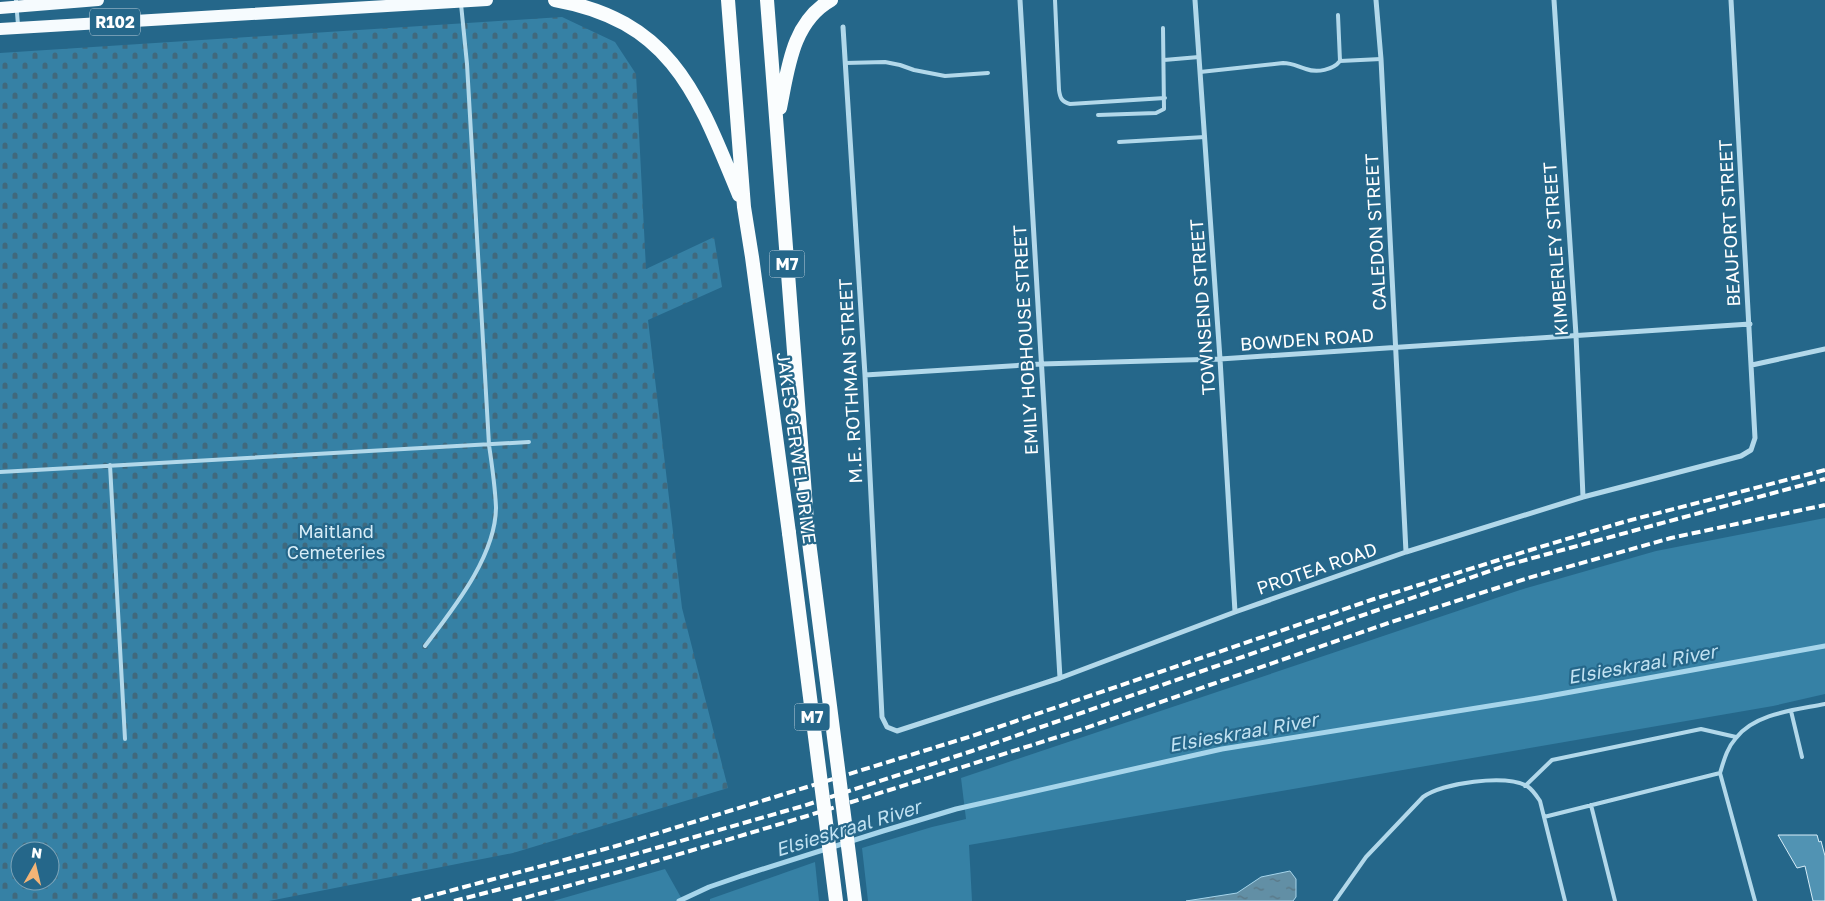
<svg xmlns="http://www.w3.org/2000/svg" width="1825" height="901" font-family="'Golos Text',sans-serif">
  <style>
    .green { fill: #3681a5 }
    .cemetery { fill: url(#cemetery-stones); fill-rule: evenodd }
    .water { fill: url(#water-ripples); stroke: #a6d5eb }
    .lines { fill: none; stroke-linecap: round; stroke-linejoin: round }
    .stream { stroke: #a6d5eb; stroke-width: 5 }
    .building { fill: #5193b3; stroke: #d7edf8 }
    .service { stroke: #b2d8ea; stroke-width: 4 }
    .minor { stroke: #b2d8ea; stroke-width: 5 }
    .primary { stroke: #f6fbfe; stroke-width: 12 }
    .trunk { stroke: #fafdfe; stroke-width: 14 }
    .rail { stroke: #fff; stroke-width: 4; stroke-dasharray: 9 4; stroke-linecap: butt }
    .trunk-bridge { stroke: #fafdfe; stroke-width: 14 }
    .labels { text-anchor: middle; stroke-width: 4.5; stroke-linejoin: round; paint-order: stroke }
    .shield { fill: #25678a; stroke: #bed1dc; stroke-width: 1 }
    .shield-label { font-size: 16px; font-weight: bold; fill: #fff }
    .street-label { font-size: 18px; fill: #fff; stroke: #25678a }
    .park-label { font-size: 18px; fill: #d7edf8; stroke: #25678a }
    .water-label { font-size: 19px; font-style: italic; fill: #c1e2f2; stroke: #25678a }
  </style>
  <defs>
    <pattern id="cemetery-stones" width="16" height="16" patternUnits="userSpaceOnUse" patternTransform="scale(1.25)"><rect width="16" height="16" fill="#3681a5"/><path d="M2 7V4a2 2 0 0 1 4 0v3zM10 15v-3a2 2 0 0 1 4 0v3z" fill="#40697d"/></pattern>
    <pattern id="water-ripples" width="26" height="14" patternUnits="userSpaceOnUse" patternTransform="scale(1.25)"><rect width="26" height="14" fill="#628fa5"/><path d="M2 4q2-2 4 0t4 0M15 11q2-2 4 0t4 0" fill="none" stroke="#597481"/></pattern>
  </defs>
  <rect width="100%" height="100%" fill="#25678a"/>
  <path class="green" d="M1825,518v176l-52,12 -804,139 3,56h-104l-6,-53 70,-21 34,-8 -5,-41 559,-188 136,-39z
    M815,862l4,39h-109v-2z
    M665,869l18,32h-130z"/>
  <path class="cemetery" d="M562,17l53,25 21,32 10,195 68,-32 8,50 -74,33 34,288 46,180 -215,65 -244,48h-269v-848zM20,851h30v30h-30z"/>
  <path class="water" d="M1290,871l6,8v18l-3,4h-107l51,-8 24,-16z"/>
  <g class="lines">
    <path class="stream" d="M679,901l30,-14 32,-11 142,-45 73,-22 266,-60 316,-51 287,-52"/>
  </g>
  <path class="building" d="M1778,835h39l2,7 2,-1 4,15v45h-12l-8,-35 -8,2z"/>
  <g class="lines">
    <path class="service" d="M16,0l2,25
      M1055,0l4,90c1,8 3,12 11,14l95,-6
      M1338,15l2,46 41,-2
      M1164,60l35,-3
      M845,63l40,-1 15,3 14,5 31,6 43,-3
      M1200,72l83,-9c10,0 15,4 23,6 11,4 27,1 34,-8
      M1098,115l58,-2 8,-4 -1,-81
      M1119,142l86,-5
      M110,465l15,274
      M0,472l529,-30
      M425,646c28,-37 71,-90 71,-139 -1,-21 -4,-42 -7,-62l-22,-381 -6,-60
      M1791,711l11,46
      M1720,773c4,-13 7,-25 16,-35 19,-25 60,-28 89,-34
      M1720,773l35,128
      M1525,786l27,-26 149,-31 35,8
      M1591,805l24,96
      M1544,817l176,-44
      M1335,901l31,-44 57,-60c20,-14 81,-23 104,-11 6,4 9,9 13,15l25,100"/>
    <path class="minor" d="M1020,0l40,678
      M1195,0l25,359 15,253
      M1376,0l5,59 25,493
      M1554,0l22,335 7,162
      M843,27l22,348 17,342 5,10 10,4 163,-53 175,-66 171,-60 177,-55 158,-41 10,-6 4,-12 -24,-438
      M1752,365l73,-16
      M865,375l176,-11 179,-5 530,-35"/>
    <path class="primary" d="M0,8l98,-8
      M0,29l487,-29"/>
    <path class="trunk" d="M555,0c118,21 143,96 184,195
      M728,0l16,207 8,50 37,276
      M767,0l41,534
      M780,108c8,-39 12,-86 51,-108"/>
    <path class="rail" d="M412,901l204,-55 356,-110 402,-137 166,-52 87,-26 198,-51
      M454,901l167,-43 182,-52 169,-55 535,-186 318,-86
      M513,901l113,-31 181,-54 276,-87 308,-107 137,-44 143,-40 154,-33"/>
    <path class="trunk-bridge" d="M789,533l47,368
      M808,534l47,367"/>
  </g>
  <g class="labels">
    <g class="shield">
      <rect x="90" y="8.5" width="50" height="27" rx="4"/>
      <rect x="769.5" y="250.5" width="35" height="27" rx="4"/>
      <rect x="794.5" y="703.5" width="35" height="27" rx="4"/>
    </g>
    <g class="shield-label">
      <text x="115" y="28">R102</text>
      <text x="787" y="270">M7</text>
      <text x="812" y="723">M7</text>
    </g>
    <g class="street-label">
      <text transform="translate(1730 223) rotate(-93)" y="6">BEAUFORT STREET</text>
      <text transform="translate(1376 232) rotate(-93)" y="6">CALEDON STREET</text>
      <text transform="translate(1556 249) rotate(-94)" y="6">KIMBERLEY STREET</text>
      <text transform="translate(1203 307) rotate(-94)" y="6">TOWNSEND STREET</text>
      <text transform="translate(1026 340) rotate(-93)" y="6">EMILY HOBHOUSE STREET</text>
      <text transform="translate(1307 340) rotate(-4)" y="6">BOWDEN ROAD</text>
      <text transform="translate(851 381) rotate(-93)" y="6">M.E. ROTHMAN STREET</text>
      <text transform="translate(796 448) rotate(82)" y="6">JAKES GERWEL DRIVE</text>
      <text transform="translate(1317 569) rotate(-19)" y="6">PROTEA ROAD</text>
    </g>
    <g class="park-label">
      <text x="336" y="538">Maitland<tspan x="336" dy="21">Cemeteries</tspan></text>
    </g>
    <g class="water-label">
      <text transform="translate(1642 664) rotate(-10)" y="7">Elsieskraal River</text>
      <text transform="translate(1243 732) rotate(-10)" y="7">Elsieskraal River</text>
      <text transform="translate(848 828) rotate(-17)" y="7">Elsieskraal River</text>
    </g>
  </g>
  <g transform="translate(35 866) rotate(8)"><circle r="24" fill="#25678a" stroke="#7ca4b9"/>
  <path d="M0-4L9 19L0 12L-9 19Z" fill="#f4b476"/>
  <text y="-8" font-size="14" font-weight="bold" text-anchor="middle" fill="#ffffff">N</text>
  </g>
</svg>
